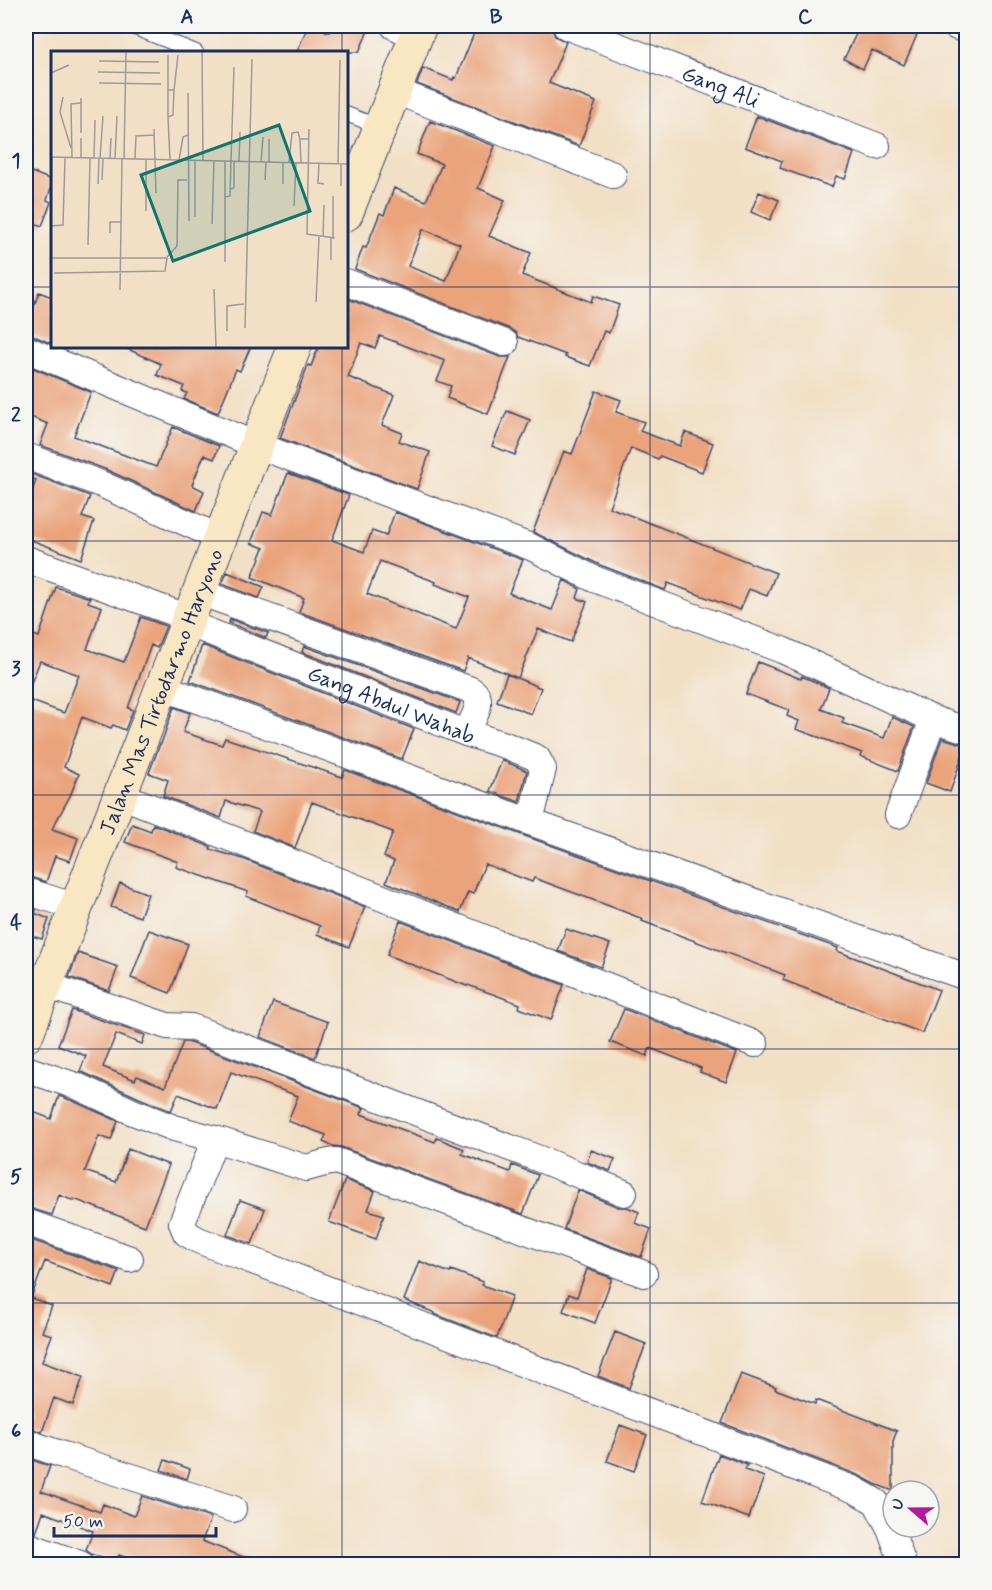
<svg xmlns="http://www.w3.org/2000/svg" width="992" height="1590" font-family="Mynerve,sans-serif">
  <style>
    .building { fill: #eaa37a; fill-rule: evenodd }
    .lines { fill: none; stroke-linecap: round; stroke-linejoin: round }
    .lane-casing { stroke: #3b4a6e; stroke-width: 16 }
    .street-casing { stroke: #3b4a6e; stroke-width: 28 }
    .secondary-casing { stroke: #3b4a6e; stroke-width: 35 }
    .lane { stroke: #fff; stroke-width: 14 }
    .street { stroke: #fff; stroke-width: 26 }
    .secondary { stroke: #f9e7c3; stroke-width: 33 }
    .grid { fill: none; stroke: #1b2f5e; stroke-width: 1.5; stroke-opacity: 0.55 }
    .labels { text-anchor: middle; stroke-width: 5; stroke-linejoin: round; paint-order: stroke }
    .street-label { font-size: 22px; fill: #1b2f5e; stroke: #f6f6f2 }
    .inset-road { fill: none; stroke: #9c999c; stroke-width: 1.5 }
    .view { fill: #0f766e; fill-opacity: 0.15; stroke: #0f766e; stroke-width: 3 }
    .inset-edge { fill: none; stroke: #1b2f5e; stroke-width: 3 }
    .neatline { fill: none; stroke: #1b2f5e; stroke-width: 2 }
    .grid-label { font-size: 20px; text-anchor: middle; font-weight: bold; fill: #1b2f5e }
  </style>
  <rect width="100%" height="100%" fill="#f6f6f2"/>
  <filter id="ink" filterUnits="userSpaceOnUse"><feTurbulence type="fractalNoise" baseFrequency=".0167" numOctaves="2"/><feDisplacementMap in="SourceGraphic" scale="12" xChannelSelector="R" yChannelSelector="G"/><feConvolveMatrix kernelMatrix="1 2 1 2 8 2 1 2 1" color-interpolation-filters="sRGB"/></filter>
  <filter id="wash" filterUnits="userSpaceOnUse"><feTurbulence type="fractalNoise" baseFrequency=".008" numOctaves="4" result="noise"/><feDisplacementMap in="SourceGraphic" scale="24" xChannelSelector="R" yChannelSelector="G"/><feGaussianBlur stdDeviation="1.35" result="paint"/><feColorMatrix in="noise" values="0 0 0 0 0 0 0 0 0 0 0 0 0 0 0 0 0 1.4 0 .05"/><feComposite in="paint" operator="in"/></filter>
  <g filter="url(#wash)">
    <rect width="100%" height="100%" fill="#f2e0c6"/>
    <g id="blocks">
      <path class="building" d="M308,26h5l16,6 3,-6h38l-11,26h-62z
        M477,26h74l4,10 11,6 -17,41 47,19 -17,44 -162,-62 6,-16 30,12 1,-3 2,1z
        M860,26h36l21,9 -13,30 -32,-15 -9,19 -19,-10z
        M757,116l97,37 -9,26 -9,-3 -4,11 -52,-19 2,-7 -37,-14z
        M430,121l65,25 -17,42 27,12 -16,36 42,17 -9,22 69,27 2,-6 26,9 -10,28 -5,-2 -14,35 -25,-9 1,-2 -48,-18 -2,-4 -6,-4 -155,-60 8,-22 3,1 14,-35 4,2 10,-27 32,13 16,-37 -25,-10zM423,229l37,15 -14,37 -38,-15z
        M26,170l26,10v5l-5,15 4,2 -9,24 -16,-6z
        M759,192l20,8 -9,20 -19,-8z
        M39,292l13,5v47l-20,-9 -6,-1v-6z
        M346,298l154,59h10l-22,57 -41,-16 4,-12 -14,-5 8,-20 -65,-25 -5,12 -14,-5 -13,34 46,18 -12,30 20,8 -3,8 31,11 -13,37 -137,-51 28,-73 3,1 8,-20h27z
        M121,346h130l-11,25 -4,-2 -18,44 -34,-14 3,-6 -5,-2 2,-5 -27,-11 4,-11z
        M26,365l65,27 -17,44 82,31 17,-40 46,19 -5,13 -10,-4 -12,30 12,6 -8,20 -89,-41 -67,-25 8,-21 -22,-9z
        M596,391l25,9 -5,12 28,10 -4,9 40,15 5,-14 28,11 -11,29 -42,-16 -2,3 -27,-11 -22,59 167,66 -9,23 -18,-7 -9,21 -72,-27 -3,7 -65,-25 -67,-33 31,-81 8,3z
        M507,411l23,9 -15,35 -23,-9z
        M29,473l61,23 -8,21 12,4 -13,38 -55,-21v-28l10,-30 -8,-3z
        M288,473l61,22 -17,45 32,12 8,-21 14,5 9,-24 128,48 -14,33 43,17 12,-30 16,9 -3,9 10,4 -16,40 -33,-13 -20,49 -50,-20 -5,13 -164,-59 5,-14 -52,-21 12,-29 -13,-5 12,-31 9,3zM380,561l56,21 -1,2 34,13 -13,32 -89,-35z
        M227,572l37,15 -5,11 -37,-14z
        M56,587l34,11 -2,4 14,5 -15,42 37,13 17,-45 25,9 -9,22 -6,-3 -23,63 5,2 -8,20 -12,-5 -2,3 -29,-11 -18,50 15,7 -9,22 -18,33 26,9 -8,23 -15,-5 -9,26 -20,-6v-60l4,-13 -4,-2v-102l38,14 15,-38 -39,-14 -14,34v-63l13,5z
        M230,619l38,14 -2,5 -37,-15z
        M202,645l212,84 -12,30 -212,-78z
        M304,646l156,56 -4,11 -154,-61z
        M758,662l43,17 1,-3 27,12 -8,21 23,9 -2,5 42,15 8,-21 22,10 -16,44 -38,-15 2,-3 -66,-24 3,-8 -12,-5 2,-6 -43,-16z
        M507,674l34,14 -10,26 -34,-13z
        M174,707l16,6 -7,19 39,13 3,-7 117,39 3,-7 180,66 313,112 -1,3 102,39 -17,43 -139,-53 2,-5 -143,-54 1,-2 -39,-15 -70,-26 -2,4 -47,-18 -12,30 -5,-2 -8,20 -74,-30 8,-21 -10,-4 9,-25 -81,-30 -17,46 -42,-17 7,-19 -34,-11 -5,17 -58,-22 5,-16 -19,-7 11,-29h1z
        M942,738l24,7 -16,47 -24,-9z
        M502,760l25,11 -8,31 -29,-11z
        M132,824l19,7 2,-7 58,23 -1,2 33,10 122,48 -16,40 -32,-13 3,-8 -74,-30 2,-4 -72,-25 2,-5 -53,-20z
        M120,883l28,11 -8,23 -29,-10z
        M26,907l10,3 -2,3 15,6 -7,20 -16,-5z
        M400,921l164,64 -13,35 -32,-12 1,-4 -52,-19 -1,1 -80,-31z
        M566,929l44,15 -9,23 -43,-16z
        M149,930l39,14 -18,49 -39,-15z
        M78,953l40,14 -9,24 -40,-14z
        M273,1002l55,20 -13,36 -55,-21z
        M624,1009l113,44 -11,29 -26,-10 1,-4 -51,-20 -3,8 -37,-14z
        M72,1010l73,25 -3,9 -26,-10 -13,33 32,13 2,-4 28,11 18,-45h5l176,66 -3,6 74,28 2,-4 27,11 -2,5 48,18 2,-7 26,10 -15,39 -182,-67 -8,-1 -10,-4 3,-7 -38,-14 10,-25 -67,-24 -14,37 -39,-15 -7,17 -32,-13 -59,-27 6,-15 -28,-11z
        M59,1096l14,5 45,20 -7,19 -12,-4 -14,35 31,11 12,-33 41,16 -24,61 -71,-27v2l-15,-6 -7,20 -26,-8v-98l25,10z
        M591,1150l24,9 -5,12 -23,-9z
        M345,1180l30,11 -7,19 16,5 -8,24 -47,-17z
        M578,1190l40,17h9l12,5 -4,11 16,6 -10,28 -77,-28z
        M240,1200l25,9 -13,35 -25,-9z
        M26,1238l93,33 -6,16 -68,-26 -14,37 21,8 -10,26 10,3 -10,27 41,15 -10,28 -19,-7 -12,34 -16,-5z
        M419,1261l31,12 1,-3 32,12 -1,3 30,11 -15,42 -63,-24 1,-1 -31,-13z
        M587,1269l25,9 -17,45 -32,-12 6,-17 8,3z
        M615,1332l31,12 -17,44 -31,-12z
        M741,1374l35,13 -1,2 40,15 1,-4 81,31 -4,10v50l-18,-7 -15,-8 -138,-53z
        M620,1425l27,10 -13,36 -27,-10z
        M719,1454l28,11 -2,5 19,7 -15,41 -47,-17z
        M26,1458l24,8 -9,25 59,21 3,-8 31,12 8,-20 69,22 -9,23 57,22v1h-115l-25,-9 -3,8 -25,-9 -5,-4 7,-19 -50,-19 -7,21 -10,-3z
        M165,1460l25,9 -3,10 -26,-9z"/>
    </g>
  </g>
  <g filter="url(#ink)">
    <use href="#blocks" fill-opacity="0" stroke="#3b4a6e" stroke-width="1.5"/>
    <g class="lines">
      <g class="lane-casing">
        <path id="lane" d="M130,26l66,26
          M346,114l34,13"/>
      </g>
      <g class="street-casing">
        <g id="street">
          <path d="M394,26l22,10"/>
          <path id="s1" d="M566,26l311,120"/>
          <path d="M955,26l11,4"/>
          <path d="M395,91l218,84"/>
          <path d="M346,282l159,61"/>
          <path d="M26,349l230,96 275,102 63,32 188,71 151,69 33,11"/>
          <path d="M26,456l75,28 119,54"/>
          <path d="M26,559l163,59"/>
          <path d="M199,592l272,98c16,10 1,30 -5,43"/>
          <path id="s2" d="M187,623l279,110 39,12 32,13 6,11 -13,53"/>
          <path d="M162,687l368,135 436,155"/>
          <path d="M120,795l635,249"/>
          <path d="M898,815l35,-96"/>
          <path d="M26,891l50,16"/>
          <path d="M46,985l121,41 24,1 351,133 82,33"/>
          <path d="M26,1069l53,18 54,25 41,16 41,11 91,29c10,-2 19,-6 30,-7l308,113"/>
          <path d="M215,1139l-33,84 4,10 12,7 657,250 21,12 14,26 13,36"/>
          <path d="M26,1222l104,37"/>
          <path d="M26,1442l37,13 170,54"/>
          <path d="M26,1545l54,19"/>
        </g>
      </g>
      <g class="secondary-casing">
        <g id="secondary">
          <path d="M346,214l74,-188"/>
          <path id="s3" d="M26,1036l269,-690"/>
        </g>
      </g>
      <use href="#lane" class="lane"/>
      <use href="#street" class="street"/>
      <use href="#secondary" class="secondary"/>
    </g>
  </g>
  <path class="grid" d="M342,26v26M650,26v1538M26,287h26M346,287h620M342,346v1218M26,541h940M26,795h940M26,1049h940M26,1303h940"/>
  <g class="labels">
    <g class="street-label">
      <text dy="8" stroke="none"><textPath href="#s1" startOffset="166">Gang Ali</textPath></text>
      <text dy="8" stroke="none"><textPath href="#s3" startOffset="370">Jalan Mas Tirtodarmo Haryono</textPath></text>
      <text dy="8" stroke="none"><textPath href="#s2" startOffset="220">Gang Abdul Wahab</textPath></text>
    </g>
  </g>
  <g transform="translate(51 51)">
    <rect width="297" height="297" fill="#f2e0c6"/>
    <path class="inset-road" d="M151,1l1,108M117,4v35M48,10l60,1M47,21l62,1M0,22l18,-8M48,32l62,1M123,39l4,-35M137,42l1,128M12,46l-3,15 11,36M30,47v35M117,66v-27h6l-1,25 -5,2 2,43M103,78l2,64M258,78l-2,105 28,4M30,87v20M249,88l1,24M0,106l297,7M21,106l-1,-53 10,-1M43,107l1,-38M49,107l3,-42M59,107l1,-20M64,107l2,-42M73,108l2,-107M84,108l1,-23 18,-1M95,108v52M128,109l4,-23 5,-2M144,109v57M174,110v101M180,110l3,-94M188,110l1,-29M210,111l2,-25M218,111v-23M238,111l3,-29 6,-1 2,7h8M268,112l-1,20 6,1M287,113l2,-104M51,129l1,-22M214,129l1,-18M47,133l1,-26M232,133v-22M290,135v-22M179,138l4,-1v-27M174,146l5,-1 1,-35M243,155l2,-43M161,173l2,-63M0,175l12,-1 2,-68M0,181l1,-75M59,182v-11h11M272,186l1,-32M282,187v-42M37,194l2,-87M0,197v32M116,206l10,-11 1,-66h9M1,207h115l-2,13 -111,2M280,209v-22M163,238l2,58M69,239l2,-131M265,251l3,-65M194,277l7,-269M176,280v-25l17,-2"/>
    <path class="view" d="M228,74l31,86 -137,50 -32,-86z"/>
    <rect width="297" height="297" class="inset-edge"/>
  </g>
  <rect width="992" height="1590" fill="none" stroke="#f6f6f2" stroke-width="66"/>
  <g transform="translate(911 1509) rotate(290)"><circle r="28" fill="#f6f6f2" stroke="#9ea6b7" stroke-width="1.5"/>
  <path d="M0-4.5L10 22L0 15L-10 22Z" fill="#b5179e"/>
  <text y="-9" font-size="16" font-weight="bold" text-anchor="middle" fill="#1b2f5e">U</text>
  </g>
  <path d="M54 1527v9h162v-9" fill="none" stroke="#1b2f5e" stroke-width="3"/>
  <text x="63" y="1527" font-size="18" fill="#1b2f5e" stroke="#f6f6f2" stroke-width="4.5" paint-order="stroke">50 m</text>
  <rect x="33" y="33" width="926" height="1524" class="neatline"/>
  <g class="grid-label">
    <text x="187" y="23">A</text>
    <text x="496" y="23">B</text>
    <text x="805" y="23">C</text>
    <text x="16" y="167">1</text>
    <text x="16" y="421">2</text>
    <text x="16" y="675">3</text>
    <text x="16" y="929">4</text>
    <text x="16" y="1183">5</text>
    <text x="16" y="1437">6</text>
  </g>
</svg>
